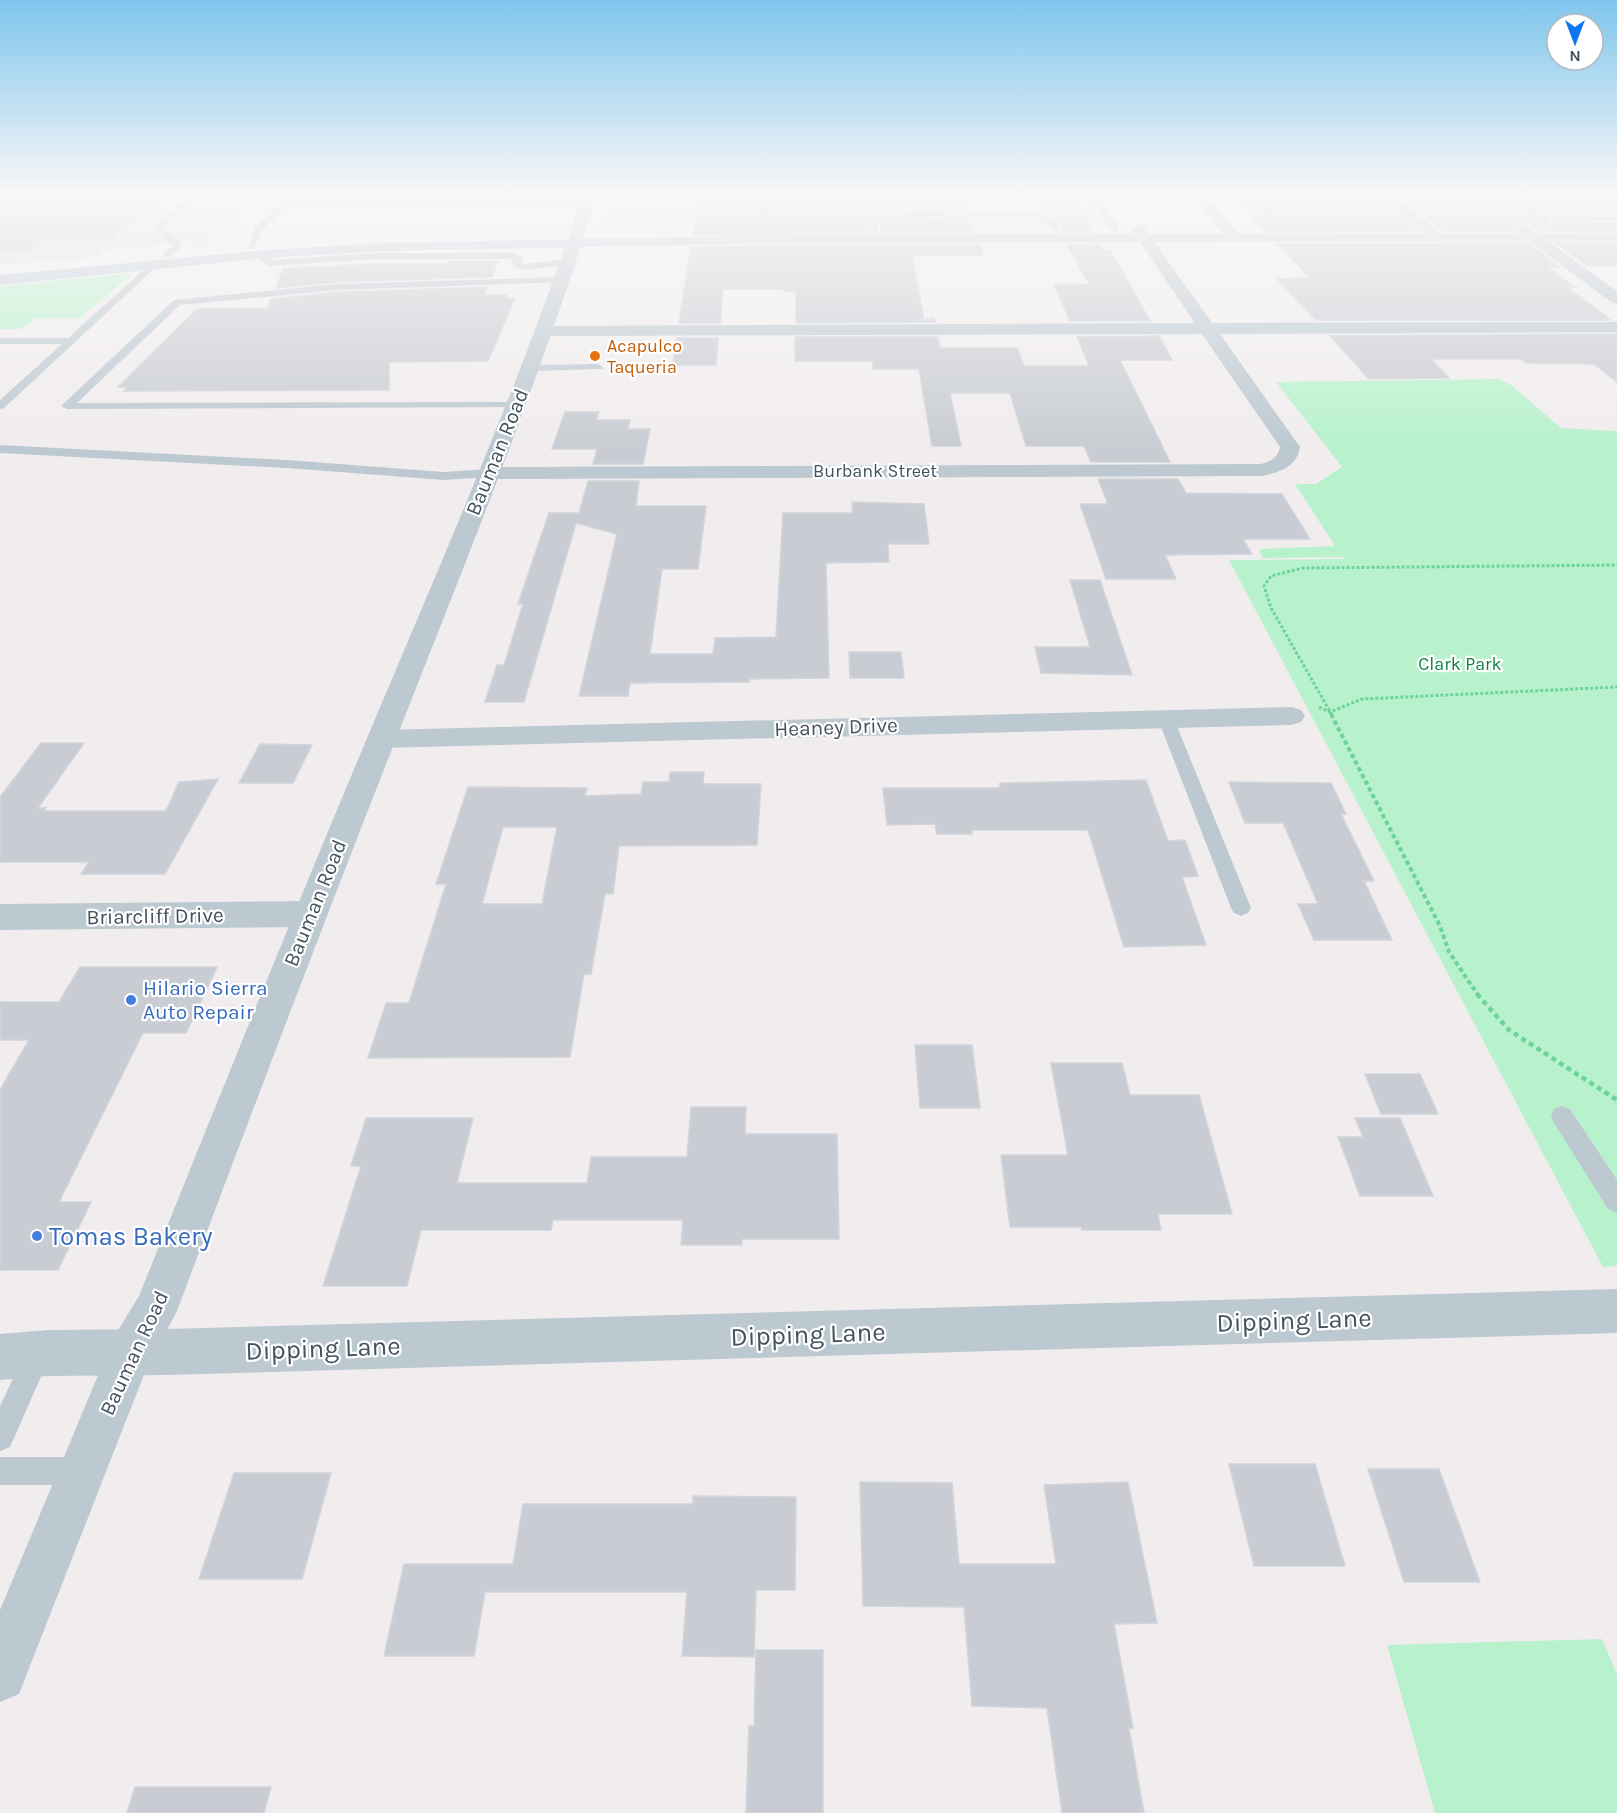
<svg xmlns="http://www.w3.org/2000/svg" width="1617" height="1813" font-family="Karla,sans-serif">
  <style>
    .education { fill: #e2dee0 }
    .green { fill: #b8f2cc }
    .building { fill: #c9cdd3; stroke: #d1d4da; stroke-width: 1.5; fill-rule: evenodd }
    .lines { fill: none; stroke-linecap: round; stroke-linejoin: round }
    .path-far2 { stroke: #6dd39d; stroke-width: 3; stroke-dasharray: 3 2; stroke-linecap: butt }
    .path-far1 { stroke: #6dd39d; stroke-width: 4; stroke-dasharray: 4.5 3; stroke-linecap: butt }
    .path { stroke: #6dd39d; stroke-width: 4.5; stroke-dasharray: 5 4; stroke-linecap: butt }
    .service { fill: #bdc9d1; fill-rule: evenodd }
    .minor { fill: #bdc9d1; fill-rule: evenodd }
    .tertiary { fill: #bdc9d1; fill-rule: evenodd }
    .secondary { fill: #bfccd9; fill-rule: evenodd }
    .food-dot { fill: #e8710a; stroke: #fff; stroke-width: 2 }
    .shop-dot { fill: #3f7fe0; stroke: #fff; stroke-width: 2 }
    .labels { text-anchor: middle; stroke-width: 4.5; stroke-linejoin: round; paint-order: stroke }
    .far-food-label { font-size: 18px; fill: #c56008; stroke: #fff; text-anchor: start }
    .far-street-label { font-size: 18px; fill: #44525d; stroke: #fff }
    .far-park-label { font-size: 18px; fill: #0f8445; stroke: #fff }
    .street-label { font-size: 21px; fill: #44525d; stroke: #fff }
    .shop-label { font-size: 21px; fill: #366cbe; stroke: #fff; text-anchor: start }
    .near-shop-label { font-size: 26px; fill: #366cbe; stroke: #fff; text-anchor: start }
    .near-street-label { font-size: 26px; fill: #44525d; stroke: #fff }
  </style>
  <rect width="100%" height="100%" fill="#f1edee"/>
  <path class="education" d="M0,192h265l-61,54 -13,2 2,-7 -93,10 -3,6 -97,8z
    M613,192h487l21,33 -521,2z"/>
  <path class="green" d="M134,273l-55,45h-44l-14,11h-21v-43z
    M1498,379l13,6 50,43 56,3v835l-14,1 -374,-707 115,-1 -1,-2 -80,1 -4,-9 76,-3 -40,-62h21l26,-17 -66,-85z
    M1602,1639l15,35v139h-182l-48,-168z"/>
  <path class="building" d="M0,192h170l-59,47h-66l-15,11h-30v-33l80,-1 23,-14 -6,-5h-97z
    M784,192l178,1 5,15 -61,2 -32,5 -6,14 3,4 -178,2 7,-42z
    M1037,192h32l23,40h-30l1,-3 -8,-11 -5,-2z
    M1229,192h146l44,39 -153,1z
    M1395,192h47l8,6h54l38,30 9,-2 1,-4 65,1v8h-79l-10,-7 -6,-1 -7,2 -1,6h-72z
    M1544,197h73v18l-77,-2 -20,-15z
    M0,205h81l-4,3 -77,1z
    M957,217l13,1 6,14 -97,1 3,-10 6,-3z
    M1529,243l31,24h-13l28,20h-8l44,33h-295l-39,-41 33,-1 -33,-34z
    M1555,243h62v23h-30z
    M1099,244l3,6h8l40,71h-80l-16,-37h35l-22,-39z
    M785,245h195l4,11h-72l12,64 10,-2 1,4 -139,1v-31h-12v-3h-61l-3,34h-41l12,-76z
    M448,261h50l-6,16 -155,5 -61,6 7,-19 85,-5h79z
    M488,287l-4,8h23l-2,3h10l-27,63 -99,1v28l-265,1 3,-4h-9l79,-78 71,-1 3,-9 66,-7z
    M1617,334v48l-23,-18 -68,-1 -5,-4h-90l18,19 -80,1 -39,-43z
    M1159,336l13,24h-52l50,102h-79l-7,-16h-58l-16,-53h-60l11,53h-29l-13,-77h-46v-8h-78v-24h143l2,11h77l7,18h65l-12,-29z
    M677,338h41l-2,27h-43z
    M565,412h34l-3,8h34l-2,9h22l-7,35h-50l4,-15h-45z
    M1098,479h80l8,14 96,1 28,45h-67l9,15 -87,1 11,24h-70l-26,-75h28z
    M588,481h51l-3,25h70l-8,63h-36l-12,85h63l2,-16 61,-1 7,-124h70l-1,-11 72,2 5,40h-41l1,18 -63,1 3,115 -80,1v3l-119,1 -2,13h-49l38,-162 -41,-11 -52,179h-39l12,-37h7l19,-61h-5l31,-91h30z
    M1070,580h30l32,95 -91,-2 -6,-26h55z
    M849,652h52l3,26h-54z
    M41,743h43l-46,65h8l-3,3h123l13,-29 39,-3 -53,95h-84l8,-12h-89v-65z
    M260,744l52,1 -19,38h-54z
    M670,772h34l-1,12h58l-4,61 -138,1 -6,48h-8l-14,80h-7l-14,83 -202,1 18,-55h23l37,-119h-10l32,-97 119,1 -2,8 56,-2 2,-12h26zM503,827h54l-15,77h-60z
    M1146,780l22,61 17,-1 13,36 -16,1 24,68 -82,2 -36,-117h-116v4h-35l-2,-10 -48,1 -4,-37h117v-5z
    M1229,782l102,1 15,31h-5l33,67h-10l28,59h-78l-16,-36h20l-35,-81h-38z
    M80,967h137l-31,66h-43l-84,169h32l-33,68h-58v-180l29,-50h-29v-38h59z
    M915,1045h57l8,63h-60z
    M1051,1063h71l8,32h69l33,119h-74l3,16h-79l-1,-3h-71l-9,-72h67z
    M1365,1074h55l18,40h-57z
    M691,1107h55l-1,27h92l2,105h-97v6h-61l2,-25h-130l-2,10h-130l-14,56h-84l38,-120h-10l15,-48h107l-16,65h130l4,-26h96z
    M1355,1118h45l33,78h-73l-22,-59h25z
    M1229,1464h86l30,102h-91z
    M1368,1469h71l41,113h-76z
    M234,1473h97l-29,106h-103z
    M860,1482l92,1 7,81h97l-12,-79 84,-3 29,141 -43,1 19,104h-4l15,85h-82l-15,-105 -75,-2 -8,-99 -101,-1z
    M693,1496l103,1 -1,93h-39l-2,67 -72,-1 5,-64h-202l-11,64h-90l20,-92h109l10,-60h170z
    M756,1650h67v163h-77l3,-87h5z
    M135,1787h136l-7,26h-137z"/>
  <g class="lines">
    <path class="path-far2" d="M1319,707l11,5 32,-13 255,-12
      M1332,715l-61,-107 -7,-22 7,-10 32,-8 314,-3"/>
    <path class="path-far1" d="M1331,714l109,212 9,26 29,43"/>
    <path class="path" d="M1477,994l32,36 108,70"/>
    <path class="service" d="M195,192h9l-41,34 7,9 13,10 -13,12h-6v-4l9,-8 -9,-6 -9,-14z
      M1087,192h8l24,37 -1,2h-6z
      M1500,192h9l30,23 78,2v4l-71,-1 4,4 -7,2z
      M0,199h97l4,2 -21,13 -80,1v-4l78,-1 10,-7h-88z
      M285,200h303l4,2 -4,2h-298l-28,26 -8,19h-6l7,-22z
      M957,210l83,4 13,5 8,11 -7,2 -7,-10 -7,-4 -83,-3 -69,3 -8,3 -3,11 -7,-2 4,-13 32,-5z
      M267,251l4,3 -1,6 109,-7h135l8,4v6l3,1 44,-5 4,3 -4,3 -45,5 -10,-4 -2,-7h-133l-111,7 -8,-6 4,-8z
      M150,264l7,2 -153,142 -4,1v-9l62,-56h-62v-6h68z
      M563,277l3,1v4l-229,8 -157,15 -103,98 440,-1 4,1v4l-454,2 -6,-3 113,-106 163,-16z
      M598,364l5,3 -1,2 -71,2 -5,-3 5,-3z
      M0,445l287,15 157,12 44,-3 6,4 -6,4 -44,3 -157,-12 -287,-15z
      M1166,714l6,1 2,4 77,189 -3,5 -7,3 -7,-3 -3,-5 -73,-189 2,-4z
      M1562,1106l8,3 47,71v33l-9,-4 -54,-86 -3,-7 3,-7z
      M38,1341l9,4 4,9 -41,93 -10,4v-45l29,-61z
      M0,1457h82l10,4 4,10 -4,10 -10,4h-82z"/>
    <path class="minor" d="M1189,192h13l37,43 2,3 -2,3h-10z
      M1377,192h14l53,44 -2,3h-10z
      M1138,225l5,1 69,97 405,-1v10l-397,2 80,113c-3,20 -20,25 -38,29l-774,3 -7,-2 -3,-4 3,-4 7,-2 773,-3c10,-3 17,-6 19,-17l-78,-113 -658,2 -6,-1 -3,-4 3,-4 6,-1 651,-3 -64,-94z
      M1522,225l5,1 90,65v13l-6,-2 -94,-70 -2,-3 2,-3z
      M1291,707l10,3 4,6 -4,6 -10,3 -909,23 -10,-2 -4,-7 4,-7 10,-2z
      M310,901l12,4 5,9 -5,9 -12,4 -310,3v-26z
      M1617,1289v44l-1450,42 -119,1 -48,4v-46l48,-4 119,-1z"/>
    <path class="tertiary" d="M584,192h14c-57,186 -131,366 -202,547 -75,190 -147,381 -219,572l-30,56 -128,327 -19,8v-92l114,-273 25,-41c76,-189 152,-377 231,-565 75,-178 153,-355 214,-539z"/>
    <path class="secondary" d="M1617,233v8l-832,2 -402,8 -116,7 -267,27v-10l267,-25 116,-7 402,-8z"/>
  </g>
  <linearGradient id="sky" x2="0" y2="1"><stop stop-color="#7fc6ec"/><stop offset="0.43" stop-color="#f9f7f7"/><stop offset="1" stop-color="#f9f7f7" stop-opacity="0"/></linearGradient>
  <rect width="1617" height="446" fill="url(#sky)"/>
  <circle class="food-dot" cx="595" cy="356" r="6"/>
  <g class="shop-dot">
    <circle cx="131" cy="1000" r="6"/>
    <circle cx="37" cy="1236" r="6"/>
  </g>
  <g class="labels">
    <g class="far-food-label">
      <text x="607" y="352">Acapulco<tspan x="607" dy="21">Taqueria</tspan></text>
    </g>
    <g class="far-street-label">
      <text x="875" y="477">Burbank Street</text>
    </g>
    <g class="far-park-label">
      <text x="1460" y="670">Clark Park</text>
    </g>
    <g class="street-label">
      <text transform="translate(497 452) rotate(-68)" y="7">Bauman Road</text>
      <text transform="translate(836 727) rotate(-2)" y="7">Heaney Drive</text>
      <text transform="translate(315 903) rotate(-68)" y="7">Bauman Road</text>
      <text transform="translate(155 916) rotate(-1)" y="7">Briarcliff Drive</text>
      <text transform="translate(134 1353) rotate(-65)" y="7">Bauman Road</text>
    </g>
    <g class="shop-label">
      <text x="143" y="995">Hilario Sierra<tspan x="143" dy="24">Auto Repair</tspan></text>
    </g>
    <g class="near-shop-label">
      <text x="49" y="1245">Tomas Bakery</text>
    </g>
    <g class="near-street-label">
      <text transform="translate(1294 1320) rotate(-2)" y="9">Dipping Lane</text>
      <text transform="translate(808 1334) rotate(-2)" y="9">Dipping Lane</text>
      <text transform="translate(323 1348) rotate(-2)" y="9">Dipping Lane</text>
    </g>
  </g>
  <g transform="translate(1575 42) rotate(180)"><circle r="28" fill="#ffffff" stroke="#b4babe" stroke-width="1.5"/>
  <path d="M0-4.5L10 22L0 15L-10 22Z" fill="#0b76ee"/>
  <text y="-9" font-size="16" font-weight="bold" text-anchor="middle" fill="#44525d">N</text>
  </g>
</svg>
